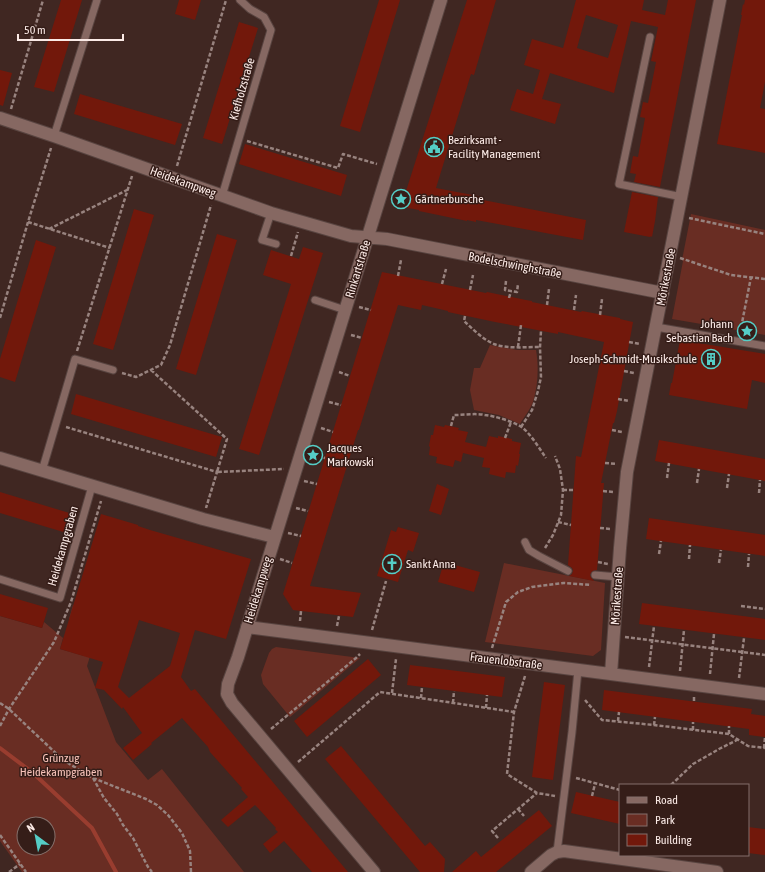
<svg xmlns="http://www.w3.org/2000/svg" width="765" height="872" font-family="'Asap Condensed',sans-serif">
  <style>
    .green { fill: #692d23; fill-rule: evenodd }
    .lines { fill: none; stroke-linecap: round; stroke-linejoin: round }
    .stream { stroke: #993d2f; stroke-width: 4 }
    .building { fill: #72180b; fill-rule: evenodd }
    .lane-casing { stroke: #584440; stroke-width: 9 }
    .street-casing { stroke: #584440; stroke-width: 14 }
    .path { stroke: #98837f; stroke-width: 2.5; stroke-dasharray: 4 2; stroke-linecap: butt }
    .lane { stroke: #866862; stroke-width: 7 }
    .street { stroke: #866862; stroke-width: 12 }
    .labels { text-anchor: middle; stroke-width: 3; stroke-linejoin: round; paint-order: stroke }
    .street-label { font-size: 12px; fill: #fbeae6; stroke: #351d18 }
    .poi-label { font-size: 12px; fill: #fbeae6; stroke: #351d18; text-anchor: start }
    .park-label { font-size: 12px; fill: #f9c4ba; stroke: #351d18 }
  </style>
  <rect width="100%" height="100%" fill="#402722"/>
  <path class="green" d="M691,214l74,16v105l-93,-16 11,-58 -1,-1z
    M490,345l27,5h19c3,17 2,35 -3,52 -3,8 -9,15 -13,22l-21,-9 -25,-5 -4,-20 4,-22h6z
    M504,563l101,20 -4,67 -8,6 -108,-14z
    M73,605l30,9 -16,52 29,76 32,38 14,-11 82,103h-222l-22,-31v-225l42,12 2,-6 19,16 -3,11 24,7 9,-30 -24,-7zM24,824h24v24h-24z
    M276,647l84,11 -70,59 -27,-33 -2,-9 8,-22 3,-4z"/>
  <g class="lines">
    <path class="stream" d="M0,748l33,25 59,55 24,44"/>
  </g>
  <path class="building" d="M61,0h21l-28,92 -20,-5z
    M179,0h22l-6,20 -20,-6z
    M379,0h21l-40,132 -20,-6z
    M467,0h29l-22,75 -3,-1 -35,114 47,9v3l103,20 -3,20 -107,-20v2l-9,-2v1l-48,-10v-1l-11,-2 -4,-6 3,-10 -1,-1z
    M576,0h68l-2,10 23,5 3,-15h28l-36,187 -26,-5 2,-8 -6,-1 3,-17 5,1 7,-39 -5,-1 3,-15 5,1 8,-41 -5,-1 7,-34 -27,-6 -17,72 -64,-20 -8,26 19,5 -6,20 -45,-14 7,-21 16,5 7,-24 -16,-5 8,-26 31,9zM586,15l32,10 -10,33 -31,-10z
    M745,0h20v82l-5,26 5,1v44l-48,-9 25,-129h-1l2,-11 1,1z
    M239,22l19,6 -36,116 -19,-6z
    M0,70l12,3 -9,33 -3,-1z
    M80,94l102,30 -7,21 -101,-31z
    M245,144l102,31 -6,21 -102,-32z
    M632,192l26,5 -3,24 -3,16 -1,-1 -1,1 -26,-5z
    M134,209l20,6 -41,135 -20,-6z
    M217,234l20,6 -41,135 -20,-6z
    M36,240l20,7 -41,135 -15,-5v-18z
    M303,247l20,6 -64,202 -20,-6 52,-165 -28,-9 8,-25 28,9z
    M382,272l104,21 1,-1 39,8 6,1v1l49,10 1,-1 38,7v1l13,3 -16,89 -3,12h-1l-12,60h3l-7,87 -4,1 -3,4 1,2 3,4 -25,-5 3,-2 1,-4 -1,-2 -4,-3 8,-109 5,1 23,-115 -46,-10v2l-63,-12 -47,-10v-1l-26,-6 -1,5 -23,-5 -39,125h-1l-48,156 51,7 -8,24 -60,-7 -10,-16z
    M680,340l85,14v29l-13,-3 -5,29 -78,-14 2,-12h1z
    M76,394l146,43 -6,20 -145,-43z
    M435,425l9,2 1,-2 14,3 -1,2 10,2 -3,10 21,5 3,-11 9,2v-2l14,3v2l9,2 -2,11h1l-2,12 -2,-1 -1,8 -9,-1 -1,6 -16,-4 1,-6 -8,-1 2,-9 -21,-5 -2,9 -6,-2 -2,7 -17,-4 1,-6 -8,-2 1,-8 -1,-1 2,-11h2z
    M659,440l106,19v22l-110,-20z
    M437,484l12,5 -8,26 -12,-4z
    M0,492l76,23 -6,19 -70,-21z
    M101,514l37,11v1l12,4 101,29 -25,80 -31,-9 -14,47 10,14 4,-2 153,183h-36l-28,-31 -14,12 -7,-9 15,-12 -3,-3 1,-1 -18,-20 -3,-3 -27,22 -7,-7 27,-23 -7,-8 1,-1 -32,-36 -2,-5 -26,-29 -31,25 1,1 -19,16 -10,-12 19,-15 -19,-26 -1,2 -18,-19 -9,-2 8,-26 -43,-13zM139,620l41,13 -10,33 -41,32 -11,-11z
    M649,518l116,17v21l-119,-17z
    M398,527l21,6 -6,19 -5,-2 -10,32 -21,-6 14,-46 5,2z
    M444,562l36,10 -6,20 -36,-10z
    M0,594l48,14 -6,20 -42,-12z
    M642,603l123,16v21l-126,-16z
    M368,659l13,16 -74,62 -13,-16z
    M410,665l95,12 -3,20 -95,-12z
    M544,682l21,3 -12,95 -21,-3z
    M604,690l148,19 -1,5 14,2v21l-16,-2v-6l-147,-19z
    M341,746l84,100 5,-4 15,17 -1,13h-24l-95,-113z
    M576,792l44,10v22l-49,-11z
    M539,810l13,16 -56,46h-44l24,-21 5,6z
    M748,827l17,2v26l-17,-2z"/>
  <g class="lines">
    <g class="lane-casing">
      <path id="lane" d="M650,37l-31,147 63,13
        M54,136l43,-136
        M222,196l49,-166 -7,-13 -14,-8 -10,-9
        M271,213l-9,27 14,4
        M315,300l30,10
        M656,327l109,19
        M42,471l33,-112 38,11
        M525,542l4,8 10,6 29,15
        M595,575l23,2
        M0,579l60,19 32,-112
        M557,852l15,-120 6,-62"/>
    </g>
    <g class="street-casing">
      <path id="street" d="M0,118l54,18 217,77 80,23 36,3 276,54
        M0,458l203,61 71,18
        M247,627l518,67
        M611,674l9,-126 7,-76 93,-472
        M374,872l-142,-169 -5,-9 1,-10 10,-27 203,-657
        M531,872l20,-17 6,-3 7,-1 153,21"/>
    </g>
    <path class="path" d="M11,109l32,-109
      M247,141l91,27 5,-14 34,10
      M177,166l49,-166
      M689,218l76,16
      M28,222l82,26
      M49,229l78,-39
      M291,256l7,-24
      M680,258l51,17 34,4
      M398,276l3,-16
      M506,281l-1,9 12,2 1,-8
      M442,284l4,-15
      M470,290l3,-15
      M509,298l2,-7
      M547,305l2,-16
      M359,307l12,3
      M574,310l2,-15
      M600,315l2,-16
      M465,316l-1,5c9,8 18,18 30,23 13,5 32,3 46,3
      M0,318l28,-96 23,-74
      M740,333l11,-56
      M351,335l11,3
      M629,342l11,2
      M518,347l3,-22
      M77,351l55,-175
      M151,370l76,69 -10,33 67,-3
      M624,371l10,2
      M339,372l11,4
      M122,373l14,4 25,-12 9,-20 41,-140
      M618,399l11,2
      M329,402l12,3
      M451,426l3,-11c10,0 21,-2 31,0 10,1 30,7 38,13 9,8 16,20 23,30
      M66,427l151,45 -11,36
      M521,427l11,-17 6,-19 3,-14 -1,-30 1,-16
      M321,428l12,4
      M612,430l10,2
      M505,438l6,-16
      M312,455l13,3
      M605,463l12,1
      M667,478l2,-15
      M304,481l13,3
      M697,483l2,-14
      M727,488l2,-14
      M563,490h11
      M603,491l10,1
      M759,493l1,-13
      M296,508l12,3
      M558,522l13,3
      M600,528l11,1
      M288,533l13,3
      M545,548l8,-13 8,-20 2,-25 -3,-21 -5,-13
      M659,554l2,-13
      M280,559l12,4
      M689,559l1,-14
      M598,562l10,2
      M719,563l2,-13
      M748,567l1,-13
      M741,606l24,3
      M300,621l1,-10
      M337,626l2,-10
      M372,630l14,-49
      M625,637l140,18
      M492,648l14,-46 12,-10 14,-5 32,-4 27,2
      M649,667l5,-41
      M680,671l4,-41
      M710,674l4,-40
      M525,676l-11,36 -7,62 30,19 18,3
      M739,678l5,-40
      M392,693l4,-34
      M421,698l1,-11
      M585,700l17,20 52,5 75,9 19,12 17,2
      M694,701v-5
      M0,703l9,6 54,51 30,18 53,21 11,6 11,10 14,18 8,18 1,21
      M453,703l1,-12
      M486,708l1,-13
      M618,721l1,-9
      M654,725l1,-8
      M0,726l9,-17 45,-67 17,-40 30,-101
      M271,729l85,-71 4,-4
      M693,730v-8
      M729,734v-8
      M764,748l1,-11
      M298,762l82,-70 134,20
      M93,778l11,20 13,16 6,11 10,13 15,29 4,5
      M576,778l44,12
      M671,785l22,-21 26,-15 18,-9
      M592,796l3,-12
      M518,809l6,7
      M0,835l26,37
      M498,838l-6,-7 45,-38
      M9,872l11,-8"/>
    <use href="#lane" class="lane"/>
    <use href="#street" class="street"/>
  </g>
  <defs>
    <g id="civic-ring" transform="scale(1)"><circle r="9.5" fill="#351d18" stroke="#55cdc6" stroke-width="1.5"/><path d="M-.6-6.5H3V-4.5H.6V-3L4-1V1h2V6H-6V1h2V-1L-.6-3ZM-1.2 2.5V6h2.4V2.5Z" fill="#55cdc6"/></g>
    <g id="sight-ring" transform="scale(1)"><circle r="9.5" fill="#351d18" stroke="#55cdc6" stroke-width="1.5"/><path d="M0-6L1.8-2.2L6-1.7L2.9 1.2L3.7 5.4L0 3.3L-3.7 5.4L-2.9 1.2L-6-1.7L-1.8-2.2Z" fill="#55cdc6"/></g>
    <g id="building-ring" transform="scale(1)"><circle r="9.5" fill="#351d18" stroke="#55cdc6" stroke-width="1.5"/><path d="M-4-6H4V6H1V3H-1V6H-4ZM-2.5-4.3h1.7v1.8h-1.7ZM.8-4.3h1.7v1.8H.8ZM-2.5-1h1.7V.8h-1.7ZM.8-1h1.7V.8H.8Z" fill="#55cdc6"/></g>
    <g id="church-ring" transform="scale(1)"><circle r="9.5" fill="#351d18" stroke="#55cdc6" stroke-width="1.5"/><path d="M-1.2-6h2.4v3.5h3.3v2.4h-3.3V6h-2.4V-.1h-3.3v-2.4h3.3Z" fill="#55cdc6"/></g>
  </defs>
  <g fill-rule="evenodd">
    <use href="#civic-ring" x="434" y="147"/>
    <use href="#sight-ring" x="401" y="199"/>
    <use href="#sight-ring" x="747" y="331"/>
    <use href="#building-ring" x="711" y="359"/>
    <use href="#sight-ring" x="313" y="455"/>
    <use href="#church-ring" x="392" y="564"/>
  </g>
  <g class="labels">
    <g class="street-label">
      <text transform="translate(242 89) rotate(-74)" y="4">Kiefholzstraße</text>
      <text transform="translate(183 182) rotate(20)" y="4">Heidekampweg</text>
      <text transform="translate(515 265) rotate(11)" y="4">Bodelschwinghstraße</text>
      <text transform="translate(358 269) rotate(-73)" y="4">Rinkartstraße</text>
      <text transform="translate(666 277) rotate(-79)" y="4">Mörikestraße</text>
      <text transform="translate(63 546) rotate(-74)" y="4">Heidekampgraben</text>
      <text transform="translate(258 590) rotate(-73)" y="4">Heidekampweg</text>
      <text transform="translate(617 596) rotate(-86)" y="4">Mörikestraße</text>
      <text transform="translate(506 661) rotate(7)" y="4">Frauenlobstraße</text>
    </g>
    <g class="poi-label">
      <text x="448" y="144">Bezirksamt -<tspan x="448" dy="14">Facility Management</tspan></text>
      <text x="415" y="203">Gärtnerbursche</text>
      <text x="733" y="328" text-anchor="end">Johann<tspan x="733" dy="14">Sebastian Bach</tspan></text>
      <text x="697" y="363" text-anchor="end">Joseph-Schmidt-Musikschule</text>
      <text x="327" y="452">Jacques<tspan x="327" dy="14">Markowski</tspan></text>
      <text x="406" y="568">Sankt Anna</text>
    </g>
    <g class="park-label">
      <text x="61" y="762">Grünzug<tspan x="61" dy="14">Heidekampgraben</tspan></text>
    </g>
  </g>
  <rect x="619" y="784" width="130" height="72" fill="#351d18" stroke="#846f6a"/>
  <rect x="627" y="797" width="20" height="6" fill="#866862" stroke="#846f6a"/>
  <text x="655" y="804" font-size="12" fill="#fbeae6">Road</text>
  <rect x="627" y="814" width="20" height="12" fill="#692d23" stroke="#846f6a"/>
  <text x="655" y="824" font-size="12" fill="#fbeae6">Park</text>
  <rect x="627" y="834" width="20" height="12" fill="#72180b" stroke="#846f6a"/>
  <text x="655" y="844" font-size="12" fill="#fbeae6">Building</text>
  <g transform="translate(36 836) rotate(328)"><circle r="19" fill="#351d18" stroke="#846f6a"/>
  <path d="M0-3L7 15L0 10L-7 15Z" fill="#55cdc6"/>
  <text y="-6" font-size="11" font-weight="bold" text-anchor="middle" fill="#fbeae6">N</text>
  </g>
  <path d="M18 34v6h105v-6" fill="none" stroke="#fbeae6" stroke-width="2"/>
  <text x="24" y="34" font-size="12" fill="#fbeae6" stroke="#351d18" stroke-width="3" paint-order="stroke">50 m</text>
</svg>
